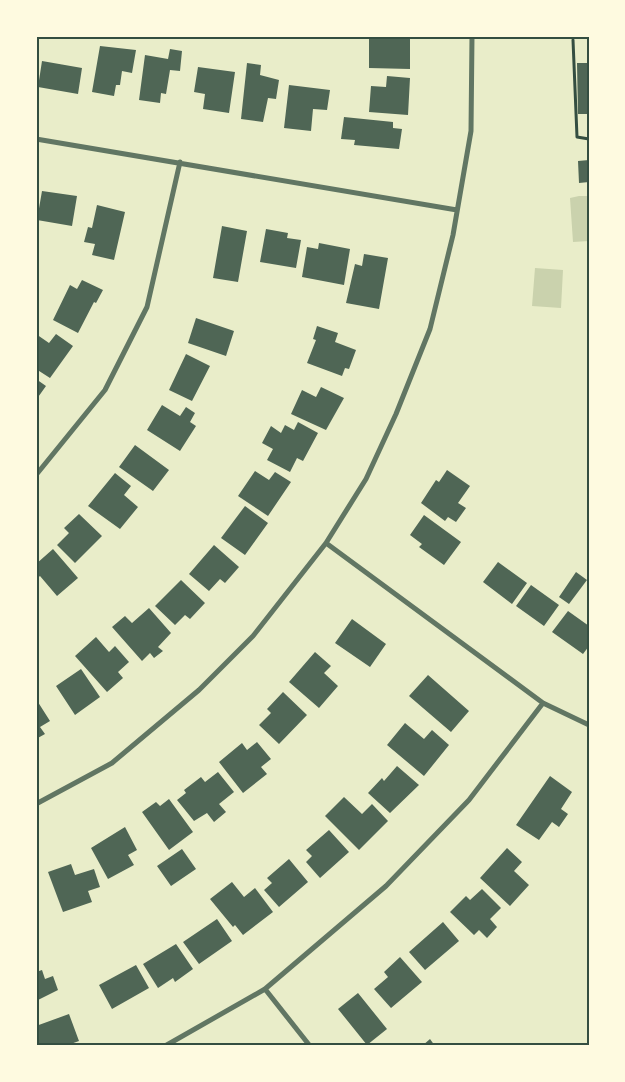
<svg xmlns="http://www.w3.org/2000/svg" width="625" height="1082" font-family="Overpass,sans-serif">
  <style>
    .green { fill: #cad2ad }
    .building { fill: #4f6655 }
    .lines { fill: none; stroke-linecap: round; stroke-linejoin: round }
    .path { stroke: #344e41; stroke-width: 3 }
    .minor { stroke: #617663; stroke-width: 5 }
    .neatline { fill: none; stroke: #344e41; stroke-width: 2 }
  </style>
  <rect width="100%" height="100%" fill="#e9edc9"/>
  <path class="green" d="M579,196h10v45l-16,1 -3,-44z
    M535,268l28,2 -2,38 -29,-2z"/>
  <path class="building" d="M369,39h41v30l-41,-1z
    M100,46l36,4 -4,23 -10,-2 -2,14h-4l-2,11 -22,-4z
    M170,49l12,2 -2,20 -10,-1 -4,24 -5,-1 -1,10 -21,-3 6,-45 23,4z
    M42,61l40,7 -4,26 -40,-7z
    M247,63l14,2 -1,10 19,5 -3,19 -8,-1 -5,24 -22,-3z
    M577,63h12v51h-11z
    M198,67l37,5 -6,41 -26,-4 2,-15 -11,-2z
    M387,76l23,2 -2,37 -39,-3 2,-26 15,1z
    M289,85l41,5 -3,20 -14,-1 -2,22 -27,-3z
    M344,117l49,5v6l9,1 -3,20 -45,-4 1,-5 -14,-1z
    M589,160v22l-10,1 -1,-22z
    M42,191l35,5 -5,30 -35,-6z
    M97,205l28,7 -11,48 -22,-5 3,-11 -11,-2 4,-15 4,1z
    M222,226l25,5 -9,51 -25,-4z
    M266,229l22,4 -1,5 14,2 -5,28 -36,-6z
    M319,243l31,6 -6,36 -42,-8 5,-30 11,2z
    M364,254l24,4 -9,51 -33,-6 9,-39 7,2z
    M82,280l21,10 -7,13 -2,-1 -16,31 -25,-13 17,-35 7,4z
    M196,318l38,13 -8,25 -38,-13z
    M317,326l21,7 -3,9 21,8 -7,19 -4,-1 -3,8 -35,-13 9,-23 -3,-1z
    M36,334l13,9 7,-9 17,12 -23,32 -14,-9z
    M186,354l24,12 -18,35 -23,-11z
    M36,379l10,7 -10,14z
    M321,387l23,11 -18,32 -35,-16 11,-24 14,7z
    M162,405l18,11 6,-9 9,6 -5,9 6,4 -16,25 -33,-21z
    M298,422l20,11 -15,28 -6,-3 -7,14 -23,-12 6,-11 -11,-6 9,-17 10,7 4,-8 9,5z
    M135,445l34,25 -16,21 -34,-24z
    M447,470l23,16 -12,17 8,5 -10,14 -8,-5 -3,4 -24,-18 15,-23 3,2z
    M255,471l14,9 6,-8 16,10 -23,34 -30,-20z
    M115,473l16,13 -7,9 14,12 -18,22 -32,-23z
    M245,506l23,17 -23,32 -24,-17z
    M79,514l23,22 -27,27 -18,-18 12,-12 -5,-5z
    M424,515l37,27 -17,23 -25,-18 3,-3 -12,-9z
    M214,545l25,22 -14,16 -5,-4 -11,12 -20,-17z
    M53,549l25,29 -21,18 -17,-20 -4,3v-15z
    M498,562l29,21 -15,21 -29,-22z
    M576,572l11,8 -18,24 -10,-7z
    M181,580l24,23 -15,16 -5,-4 -10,10 -20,-19z
    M531,585l28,20 -15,21 -28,-20z
    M149,608l22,25 -13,14 5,4 -9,7 -4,-5 -8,8 -30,-34 13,-11 7,7z
    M568,611l21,15v20l-6,8 -31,-22z
    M352,619l34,25 -16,23 -35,-24z
    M96,637l13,15 6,-6 14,16 -11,10 5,6 -16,14 -32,-36z
    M315,652l16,14 -7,7 14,13 -19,22 -30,-26z
    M81,669l19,28 -25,18 -19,-29z
    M428,675l41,36 -18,21 -42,-36z
    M283,692l24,23 -28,29 -20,-19 12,-12 -4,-4z
    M36,699l14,22 -10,6 5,7 -9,5z
    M405,723l19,16 8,-9 17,15 -25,31 -37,-31z
    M257,742l14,17 -10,8 6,7 -24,19 -24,-31 23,-19 5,7z
    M397,766l22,19 -29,28 -22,-20 14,-15 2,3z
    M218,772l16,20 -15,12 7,8 -12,10 -7,-9 -13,8 -17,-21 9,-7 -2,-3 17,-13 4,5z
    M550,776l22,16 -11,17 7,5 -9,13 -7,-5 -13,18 -23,-15z
    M344,797l18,17 10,-10 16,17 -29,29 -34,-34z
    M169,799l24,33 -24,18 -27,-38 14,-10 4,4z
    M125,827l12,23 -9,5 6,10 -26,14 -17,-31z
    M329,830l20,22 -29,26 -14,-16 6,-6 -6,-6z
    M507,848l15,14 -8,9 15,14 -19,21 -30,-28z
    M182,849l14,20 -25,17 -14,-20z
    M289,859l19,23 -29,25 -15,-17 8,-7 -5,-5z
    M71,864l4,11 19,-6 6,18 -12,4 4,11 -29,10 -15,-40z
    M232,882l12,15 11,-9 18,24 -30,23 -8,-10 -2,2 -23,-28z
    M482,889l19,19 -11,11 7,8 -10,11 -8,-8 -5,5 -24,-23 16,-16 4,4z
    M217,919l15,22 -33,23 -16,-22z
    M443,922l16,19 -34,29 -16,-18z
    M176,944l17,25 -18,13 -2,-4 -15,10 -15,-24z
    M400,957l22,25 -31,26 -17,-19 14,-12 -4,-5z
    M136,965l13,23 -37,21 -13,-24z
    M42,970l3,9 8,-3 5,14 -22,11v-29z
    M358,993l29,36 -20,16 -29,-36z
    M69,1014l10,27 -14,5h-29v-20z
    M430,1039l5,7h-13z"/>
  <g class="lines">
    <path class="path" d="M573,40l4,97 12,2"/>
    <path class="minor" d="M36,139l421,71
      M36,475l69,-85 42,-83 33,-145
      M326,543l217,160 46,22
      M36,804l76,-41 87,-73 54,-54 73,-93 40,-64 30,-65 34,-85 23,-94 18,-104 1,-95
      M265,989l45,57
      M165,1046l100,-57 121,-103 83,-86 74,-97"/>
  </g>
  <rect width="625" height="1082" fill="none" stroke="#fefae0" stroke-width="75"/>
  <rect x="38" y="38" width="550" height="1006" class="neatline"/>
</svg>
